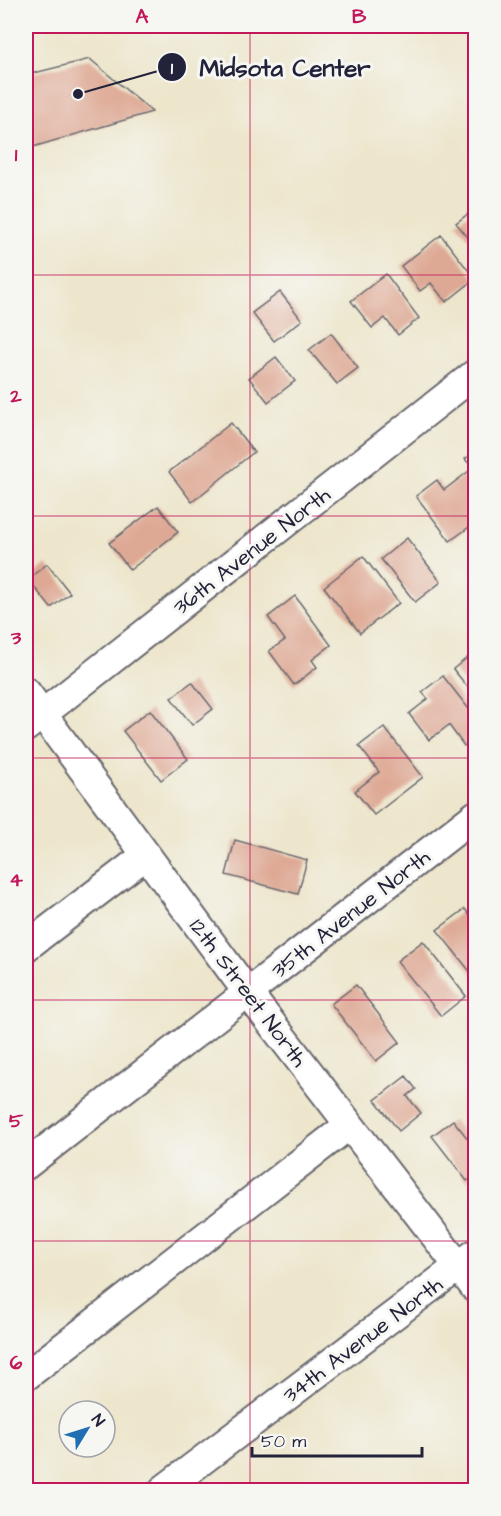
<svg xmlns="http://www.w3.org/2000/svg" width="501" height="1516" font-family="'Architects Daughter',sans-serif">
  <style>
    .building { fill: #dea994 }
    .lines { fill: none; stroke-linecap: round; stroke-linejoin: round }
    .minor-casing { stroke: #69676e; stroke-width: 32 }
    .minor { stroke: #fff; stroke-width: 28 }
    .grid { fill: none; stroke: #c2185b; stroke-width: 1.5; stroke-opacity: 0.55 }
    .labels { text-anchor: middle; stroke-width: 6; stroke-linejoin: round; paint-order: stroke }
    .street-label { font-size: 22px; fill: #22223b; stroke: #f6f6f2 }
    .leader { fill: none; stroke: #22223b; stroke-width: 2 }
    .callout-dot { fill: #22223b; stroke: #f6f6f2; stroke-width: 2 }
    .mark-label { font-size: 18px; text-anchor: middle; font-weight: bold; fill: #fff }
    .callout-label { font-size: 24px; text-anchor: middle; font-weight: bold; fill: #22223b; stroke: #f6f6f2; stroke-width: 6; stroke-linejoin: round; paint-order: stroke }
    .neatline { fill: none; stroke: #c2185b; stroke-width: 2 }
    .grid-label { font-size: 20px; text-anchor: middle; font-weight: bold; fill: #c2185b }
  </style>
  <rect width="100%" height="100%" fill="#f6f6f2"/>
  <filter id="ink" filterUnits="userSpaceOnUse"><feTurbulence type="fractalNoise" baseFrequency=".0167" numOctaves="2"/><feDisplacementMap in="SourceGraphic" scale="12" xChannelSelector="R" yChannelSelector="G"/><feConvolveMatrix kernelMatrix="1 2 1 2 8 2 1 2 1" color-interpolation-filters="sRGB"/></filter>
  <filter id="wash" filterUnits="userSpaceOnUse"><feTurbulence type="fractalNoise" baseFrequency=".008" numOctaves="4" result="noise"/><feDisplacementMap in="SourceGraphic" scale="24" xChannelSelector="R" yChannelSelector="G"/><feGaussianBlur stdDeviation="1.35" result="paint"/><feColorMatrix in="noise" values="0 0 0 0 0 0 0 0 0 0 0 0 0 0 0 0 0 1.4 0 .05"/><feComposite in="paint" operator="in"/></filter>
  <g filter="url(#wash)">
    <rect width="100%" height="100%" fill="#ede6cc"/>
    <g id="blocks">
      <path class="building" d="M90,59l62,53 -126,37v-74z
        M476,208v39l-20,-24z
        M441,235l34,44 -29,23 -15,-19 -11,8 -19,-25z
        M386,274l33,44 -21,17 -13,-17 -13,10 -21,-27z
        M280,292l22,28 -28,21 -22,-28z
        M331,333l27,35 -21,16 -28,-34z
        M276,357l19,24 -27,21 -19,-24z
        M231,423l23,29 -62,50 -23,-30z
        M476,451v71l-26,19 -34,-45 21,-16 7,10 29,-22 -8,-9z
        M158,506l20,26 -48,38 -21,-27z
        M407,538l34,44 -26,20 -34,-43z
        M363,556l36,47 -39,30 -36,-46z
        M47,564l23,29 -19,15 -23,-29z
        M295,596l36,49 -19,15 5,7 -23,18 -25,-34 16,-11 -17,-23z
        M476,651v46l-23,-28z
        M443,676l33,42v19l-12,9 -15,-21 -20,15 -20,-26 19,-15 -6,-7z
        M192,682l21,27 -21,16 -21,-27z
        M150,710l38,49 -27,21 -38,-49z
        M384,727l39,50 -49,38 -19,-24 24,-19 -20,-26z
        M235,840l72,20 -9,34 -72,-19z
        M465,909l11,14v56l-39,-49z
        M423,941l43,55 -25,20 -44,-55z
        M356,985l44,57 -24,19 -45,-57z
        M406,1076l10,13 -9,7 14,17 -22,18 -24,-31z
        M453,1120l23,29v26l-9,6 -35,-45z"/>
    </g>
  </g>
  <g filter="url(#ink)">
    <use href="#blocks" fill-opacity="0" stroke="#69676e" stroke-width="1.5"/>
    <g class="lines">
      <g class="minor-casing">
        <path id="minor" d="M26,692l222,301 228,296
          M26,727l450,-354
          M26,947l120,-92
          M26,1165l450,-350
          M26,1376l323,-251
          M163,1490l313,-237"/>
      </g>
      <use href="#minor" class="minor"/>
    </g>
  </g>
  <path class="grid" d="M250,26v1464M26,275h450M26,516h450M26,758h450M26,1000h450M26,1241h450"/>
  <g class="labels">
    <g class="street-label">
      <text transform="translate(251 550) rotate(-38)" y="8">36th Avenue North</text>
      <text transform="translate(350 913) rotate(-38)" y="8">35th Avenue North</text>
      <text transform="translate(249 992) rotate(53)" y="8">12th Street North</text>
      <text transform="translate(362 1339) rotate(-37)" y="8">34th Avenue North</text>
    </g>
  </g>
  <path class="leader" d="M78 94L172 67"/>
  <g class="callout-dot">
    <circle cx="78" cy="94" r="6"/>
    <circle cx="172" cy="67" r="15"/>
  </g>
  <g class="mark-label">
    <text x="172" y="74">1</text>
  </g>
  <g class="callout-label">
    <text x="285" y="76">Midsota Center</text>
  </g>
  <rect width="501" height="1516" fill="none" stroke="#f6f6f2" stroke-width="66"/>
  <g transform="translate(87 1429) rotate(52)"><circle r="28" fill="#f6f6f2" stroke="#a1a1a9" stroke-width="1.5"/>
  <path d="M0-4.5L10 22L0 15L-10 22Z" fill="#1f6fb2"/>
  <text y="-9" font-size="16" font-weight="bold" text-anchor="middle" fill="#22223b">N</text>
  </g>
  <path d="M252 1447v9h170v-9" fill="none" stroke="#22223b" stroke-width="3"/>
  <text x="261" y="1447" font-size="18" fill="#22223b" stroke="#f6f6f2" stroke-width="4.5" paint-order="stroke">50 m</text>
  <rect x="33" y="33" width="435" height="1450" class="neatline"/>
  <g class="grid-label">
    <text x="142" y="23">A</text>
    <text x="359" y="23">B</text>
    <text x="16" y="161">1</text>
    <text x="16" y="402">2</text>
    <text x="16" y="644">3</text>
    <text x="16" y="886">4</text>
    <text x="16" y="1127">5</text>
    <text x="16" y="1369">6</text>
  </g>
</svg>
